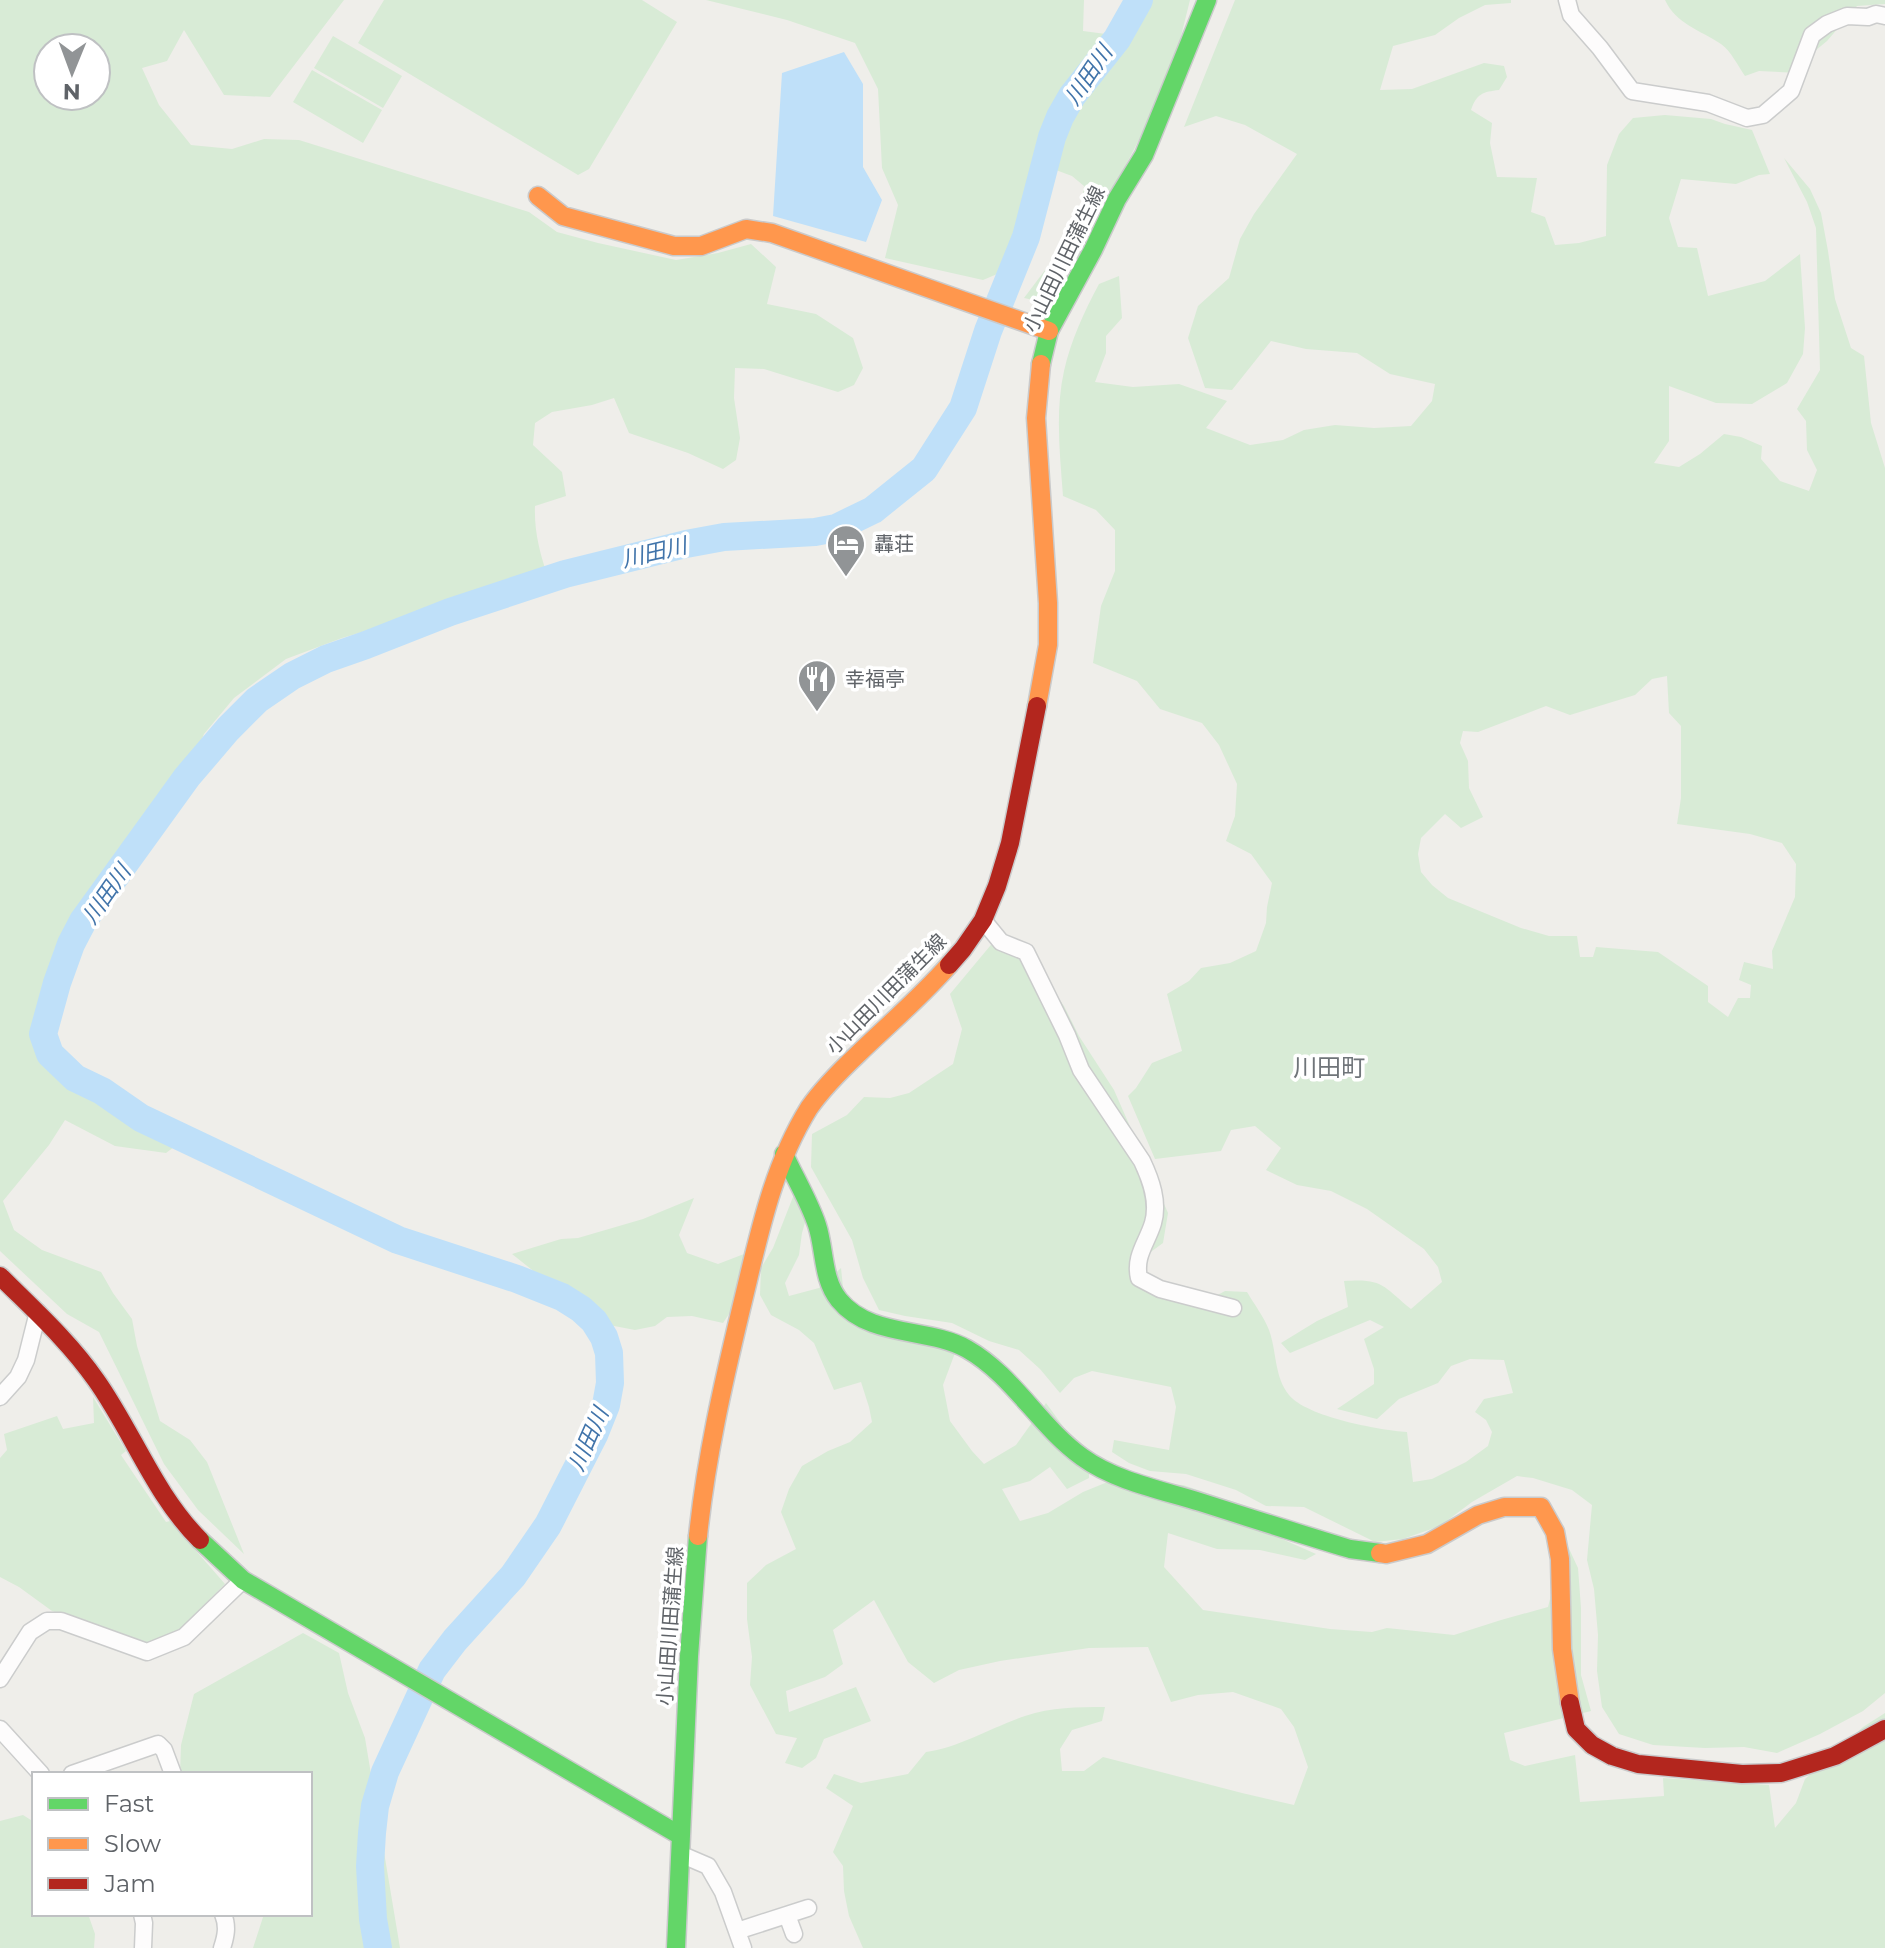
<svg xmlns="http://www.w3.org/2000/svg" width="1885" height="1948" font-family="Montserrat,'Noto Sans JP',sans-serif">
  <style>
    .green { fill: #d8ebd6; fill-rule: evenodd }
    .water { fill: #bfe0f9 }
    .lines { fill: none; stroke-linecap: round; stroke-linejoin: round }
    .river { stroke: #bfe0f9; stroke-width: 28 }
    .street-casing { stroke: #cbcccc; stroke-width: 19 }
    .fast-casing { stroke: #cacacb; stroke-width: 21 }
    .slow-casing { stroke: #cacacb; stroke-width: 21 }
    .jam-casing { stroke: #cacacb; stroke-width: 21 }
    .street { stroke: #fdfcfc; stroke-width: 16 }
    .fast { stroke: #63d668; stroke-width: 18 }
    .slow { stroke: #ff974d; stroke-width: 18 }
    .jam { stroke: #b3261e; stroke-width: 18 }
    .labels { text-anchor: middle; stroke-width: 7; stroke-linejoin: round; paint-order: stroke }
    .street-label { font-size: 20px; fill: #5f6368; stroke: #fff }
    .poi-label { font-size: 20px; fill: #5f6368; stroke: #fff; text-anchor: start }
    .water-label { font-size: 22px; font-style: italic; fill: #4174aa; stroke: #fff }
    .quarter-label { font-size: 24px; fill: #70757a; stroke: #fff }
  </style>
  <rect width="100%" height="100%" fill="#efeeea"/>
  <path class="green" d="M0,0h344l-74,97 -46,-2 -40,-65 -17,31 -25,7 17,37 32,40 41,4 32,-10 35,1 230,72 28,20 41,11 78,17 42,-7 33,-9 25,23 -9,37 49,10 37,24 10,30 -9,17 -16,7 -74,-23 -29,-1 -1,30 6,40 -4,22 -13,9 -35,-16 -59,-20 -15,-35 -22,7 -40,7 -17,11 -2,22 29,27 4,24 -31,10c-1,25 5,48 13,71l-206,61 -56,21 -52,39 -30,36 -37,87 -77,70 -36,59 -9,67 11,44 19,26 120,44 -29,22 -51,-7 -50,-26 -16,25 -46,56 11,29 28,20 59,22 12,21 19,26 5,27 23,75 30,19 17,22 37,92 -46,-44 -34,-46 -65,-132 -32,-18 -67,-63zM48,48h48v48h-48z
    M384,0h258l35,22 -88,147 -11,6 -220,-132z
    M706,0h378l-1,31 46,6 20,-37h41l-15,60 -25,59 -78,148 -20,9 -14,25 -14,-3 55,-73 5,-39 -12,-10 -35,-13 7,58 -9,26 -9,15 -43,18 -98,-22 13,-53 -16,-37 -4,-79 -23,-46 -68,-23z
    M1235,0h276v3l-26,2 -26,13 -24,17 -42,11 -13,44 32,-1 72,-26 20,3 3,11 -8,13c-16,2 -22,3 -28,20l21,13 -2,20 7,34 40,1 -6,34 14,5 10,28 24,-2 27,-7 1,-71 12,-31 14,-16 32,-3 46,4 14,5 27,6 18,44 -11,1 -23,9 -55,-5 -12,39 9,29 19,1 11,48 57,-15 35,-27 5,74 -2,26 -16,29 -35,21 -36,-1 -47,-17v55l-15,22 25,4 21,-13 24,-20 17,3 21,9 -1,13 19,22 29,10 8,-21 -10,-20 -1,-29 -9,-12 23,-39 -4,-142 -9,-26 -23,-44 26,31 11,24 7,38 7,48 16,49 13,8 7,67 14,45v1225l-22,18 -43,23 -43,19 -33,-6 -39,1 -52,-3 -34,-11 -17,-27 -5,-36 1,-36 -4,-46 -7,-29 5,-55 -20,-15 -39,-12 -16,-2 -45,26 -32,24 -37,13 -28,3 -71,-35 -38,-1 -30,-16 -50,-16 -36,-3 -21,-8 -17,-11 2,-12 55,10 7,-43 -5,-20 -79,-16 -18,7 -14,15 -20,-24 -21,-19 -30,-9 -37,-18 -47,-7 -26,-6 -16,-32 -11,-38 -41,-73 1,-33 35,-19 17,-18 26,1 19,-5 44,-29 9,-35 -12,-35 50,-60 33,29 31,43 15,30 35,54 54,123 -5,30 -26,19 1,16 65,25 22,-12 22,1c7,12 17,25 22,38 8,22 5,46 20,65 18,22 90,35 118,37l6,50 19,-3 34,-17 22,-16 4,-14 -6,-12 -11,-8 9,-13 29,-6 -9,-33 -34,-1 -19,7 -13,17 -39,16 -22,20 -40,-10 37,-25v-15l-10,-30 20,-12 -14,-7 -80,33 -9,-10 36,-22 31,-14 -4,-26c39,-3 39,5 67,28l31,-27 -4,-15 -14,-18 -57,-40 -36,-18 -34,-6 -31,-15 15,-22 -26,-22 -24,4 -10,21 -66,8 -27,-63 8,-8 16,-25 30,-12 -15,-57 22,-13 12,-13 29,-5 26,-12 10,-28 1,-16 5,-24 -21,-29 -25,-13 9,-25 2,-32 -18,-39 -17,-22 -42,-14 -23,-28 -44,-18 8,-57 14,-35v-41l-19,-20 -33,-14c-3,-41 -8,-84 1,-125 7,-31 20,-59 35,-87l20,-8 3,42 -16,18v17l-11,29 38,5 46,-3 48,17 -21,27 44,17 33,-5 21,-10 31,-5 39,3 37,-2 21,-25 3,-17 -45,-10 -33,-21 -51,-4 -35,-8 -39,49 -27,-2 -17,-50 10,-32 31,-28 11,-39 14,-25 43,-60 -52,-29 -29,-9 -32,11zM1667,676l2,37 12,13v72l-4,26 73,10 32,9 14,21 -1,33 -23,54 1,18 -29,-7 -5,18 12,5 -1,13h-12l-10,19 -20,-15v-16l-50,-34 -62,-5 -3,10h-13l-3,-21h-28l-28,-8 -73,-30 -16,-13 -11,-13 -3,-18 3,-16 24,-24 16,14 22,-11 -14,-29 -1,-27 -8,-18 3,-12 15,1 68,-26 24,9 65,-20 17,-16z
    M1665,0h220v4l-28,2 -30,35 -17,14 -10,18 -41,-2 -14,5c-7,-10 -14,-25 -24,-32 -21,-14 -45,-20 -56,-44z
    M333,36l69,40 -19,32 -69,-40z
    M312,70l70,40 -19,33 -70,-41z
    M800,1179l13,16 -11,38 -3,22 -14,28 4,13 30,-8 22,-20 2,19 9,15 103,51 -12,32 7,36 22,30 12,13 32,-19 30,-42 22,30 21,19v26l-22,11 -17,-22 -20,14 -28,8 18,32 28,-8 35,-21 27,-11 73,4 66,22 33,32 34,15 -11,6 -45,-10 -43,-1 -49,-16 -4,34 39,43 127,19 42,3 15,-4 67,7 47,-15 47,-13 17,-67 13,28 3,40v67l10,36 -87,22 6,27 15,6 50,-11 5,47 84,-6 -1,-18 106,7 6,43 21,-25 9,-24 58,-52 22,-14v235h-1022l-14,-32 -5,-25 -1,-25 -10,-14 20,-46 -27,-18 8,-14 27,9 47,-9 18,-22c35,-5 66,-25 99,-36 27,-9 52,-9 80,-9l-3,14 -30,9 -12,19 2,22h22l19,-14 139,36 52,12 14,-38 -14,-40 -13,-18 -48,-17 -35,3 -27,7 -23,-55 -59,1 -89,13 -41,9 -25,13 -26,-21 -34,-62 -41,30 10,34 -18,13 -39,14 3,21 67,-25 15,34 -47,18 -8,19 -14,10 -17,-5 12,-25 -21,-4 -26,-49 2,-28 -5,-38v-36l19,-18 30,-16 -15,-37 8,-23 13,-23 26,-15 22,-9 22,-20 -3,-15 -8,-25 -27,8 -20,-47 -15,-13 -28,-15 -11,-20 1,-27 12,-20z
    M694,1198l-15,37 8,18 31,11 26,-10 -13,57 -8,12 -31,-7 -25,1 -12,9 -20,4 -26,-5 -23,-22 -45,-26 -29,-23 49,-15 17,-1 65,-19z
    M93,1397l33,54 -5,4 45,67 4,-1 55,63 -47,47 -27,14 -99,-34 -33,-24 -19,-10v-119l7,-8 -3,-16 53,-18 6,13 31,-6z
    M303,1633l36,20 9,40 17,45 35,210h-147l11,-34h46v-140h-130l1,-29 13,-51z
    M23,1815l11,7v92h54l7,20 -1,14h-94v-127z"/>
  <path class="water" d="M844,52l19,32v83l19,33 -16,42 -93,-26 9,-143z"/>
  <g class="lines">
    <path class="river" d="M378,1948l-5,-29 -3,-53 2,-33 3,-27 10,-34 47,-102 23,-30 58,-64 35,-51 46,-90 12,-30 4,-22 -1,-30 -5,-16 -10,-16 -13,-12 -19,-12 -45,-18 -119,-39 -257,-122 -39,-27 -27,-13 -25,-24 -7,-20 14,-51 14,-39 12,-23 104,-144 41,-48 29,-29 35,-24 34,-17 40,-14 84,-33 115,-38 121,-30 38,-7 91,-5 21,-4 37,-18 51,-41 39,-61 25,-77 38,-94 26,-100 8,-20 12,-21 45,-57 22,-39"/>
    <g class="street-casing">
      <path id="street" d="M1567,0l4,15 29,33 32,43 76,12 39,15 16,-3 28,-24 21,-56 15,-11 20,-8 21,1 8,-3 9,2
        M983,920l18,22 25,10 41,83 14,35 61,91c9,19 17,41 11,62 -6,20 -19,33 -14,55l21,11 73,19
        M0,1397l18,-20 8,-17 12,-48
        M0,1679l30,-47 17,-11h14l86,31 37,-15 59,-57
        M0,1729l41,45
        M72,1774l86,-30 6,6 9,24
        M680,1854l28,12 15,26 20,56
        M142,1914l2,9 -1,25
        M787,1915l7,19
        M737,1931l71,-23
        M222,1948c4,-12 6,-22 1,-34"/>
    </g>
    <g class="fast-casing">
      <path id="fast" d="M1041,364l8,-33 44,-81 24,-51 27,-44 63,-155
        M784,1154c11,24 25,47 33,71 8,24 5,54 22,75 31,38 89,27 128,49 46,26 72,77 115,108 33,24 79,33 118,45 50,16 100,32 150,47l30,4
        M200,1540l43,40 438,256
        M676,1948l13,-292 9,-120"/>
    </g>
    <g class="slow-casing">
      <path id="slow" d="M538,196l25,20 111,30h27l45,-17 26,4 277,98
        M1037,706l11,-61v-42l-12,-185 5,-54
        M698,1536c8,-78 25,-152 43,-227 17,-69 30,-140 68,-201 14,-20 31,-37 49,-54 30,-29 63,-57 91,-89
        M1380,1553l6,1 41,-10 51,-29 26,-8h37l14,25 5,27 2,90 8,54"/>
    </g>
    <g class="jam-casing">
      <path id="jam" d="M949,965l14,-16 20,-29 14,-34 13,-43 27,-137
        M0,1276c33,33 69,65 96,104 37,52 58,114 104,160
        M1570,1703l6,26 16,16 20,11 26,8 104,10 39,-1 54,-17 50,-27"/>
    </g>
    <use href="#street" class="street"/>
    <use href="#fast" class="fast"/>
    <use href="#slow" class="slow"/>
    <use href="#jam" class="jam"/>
  </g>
  <defs>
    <g id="hotel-pin" transform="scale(2)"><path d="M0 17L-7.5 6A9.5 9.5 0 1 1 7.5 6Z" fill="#919496" stroke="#fff"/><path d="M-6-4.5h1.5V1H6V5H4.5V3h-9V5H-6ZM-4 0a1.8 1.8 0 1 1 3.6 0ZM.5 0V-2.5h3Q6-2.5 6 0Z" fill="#fff"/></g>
    <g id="restaurant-pin" transform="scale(2)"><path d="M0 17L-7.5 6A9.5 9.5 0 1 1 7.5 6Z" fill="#919496" stroke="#fff"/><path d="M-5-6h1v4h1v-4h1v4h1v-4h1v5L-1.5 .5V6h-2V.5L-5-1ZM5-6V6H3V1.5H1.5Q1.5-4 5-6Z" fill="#fff"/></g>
  </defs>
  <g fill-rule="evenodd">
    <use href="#hotel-pin" x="846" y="544"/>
    <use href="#restaurant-pin" x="817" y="679"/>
  </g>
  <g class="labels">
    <g class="street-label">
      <text transform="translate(1064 259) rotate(-64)" y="7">小山田川田蒲生線</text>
      <text transform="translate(886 994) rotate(-45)" y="7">小山田川田蒲生線</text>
      <text transform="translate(670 1626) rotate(-86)" y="7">小山田川田蒲生線</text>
    </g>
    <g class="poi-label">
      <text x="874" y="551">轟荘</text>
      <text x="845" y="686">幸福亭</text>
    </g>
    <g class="water-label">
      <text transform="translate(1088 75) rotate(-56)" y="8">川田川</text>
      <text transform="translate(654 552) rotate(-13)" y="8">川田川</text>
      <text transform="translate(106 894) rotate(-55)" y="8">川田川</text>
      <text transform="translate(588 1439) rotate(-66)" y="8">川田川</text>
    </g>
    <g class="quarter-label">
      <text x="1329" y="1076">川田町</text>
    </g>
  </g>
  <rect x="32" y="1772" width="280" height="144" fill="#ffffff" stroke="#bfc1c3" stroke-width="2"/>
  <rect x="48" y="1798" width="40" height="12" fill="#63d668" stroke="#bfc1c3" stroke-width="2"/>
  <text x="104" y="1812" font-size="24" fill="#5f6368">Fast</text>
  <rect x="48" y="1838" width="40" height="12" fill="#ff974d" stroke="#bfc1c3" stroke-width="2"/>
  <text x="104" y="1852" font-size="24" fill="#5f6368">Slow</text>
  <rect x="48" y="1878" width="40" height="12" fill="#b3261e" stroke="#bfc1c3" stroke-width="2"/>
  <text x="104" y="1892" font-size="24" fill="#5f6368">Jam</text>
  <g transform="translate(72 72) rotate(181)"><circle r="38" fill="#ffffff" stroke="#bfc1c3" stroke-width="2"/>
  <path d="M0-6L14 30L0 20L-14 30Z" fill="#919496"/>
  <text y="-12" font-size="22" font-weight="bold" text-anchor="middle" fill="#5f6368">N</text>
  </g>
</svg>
